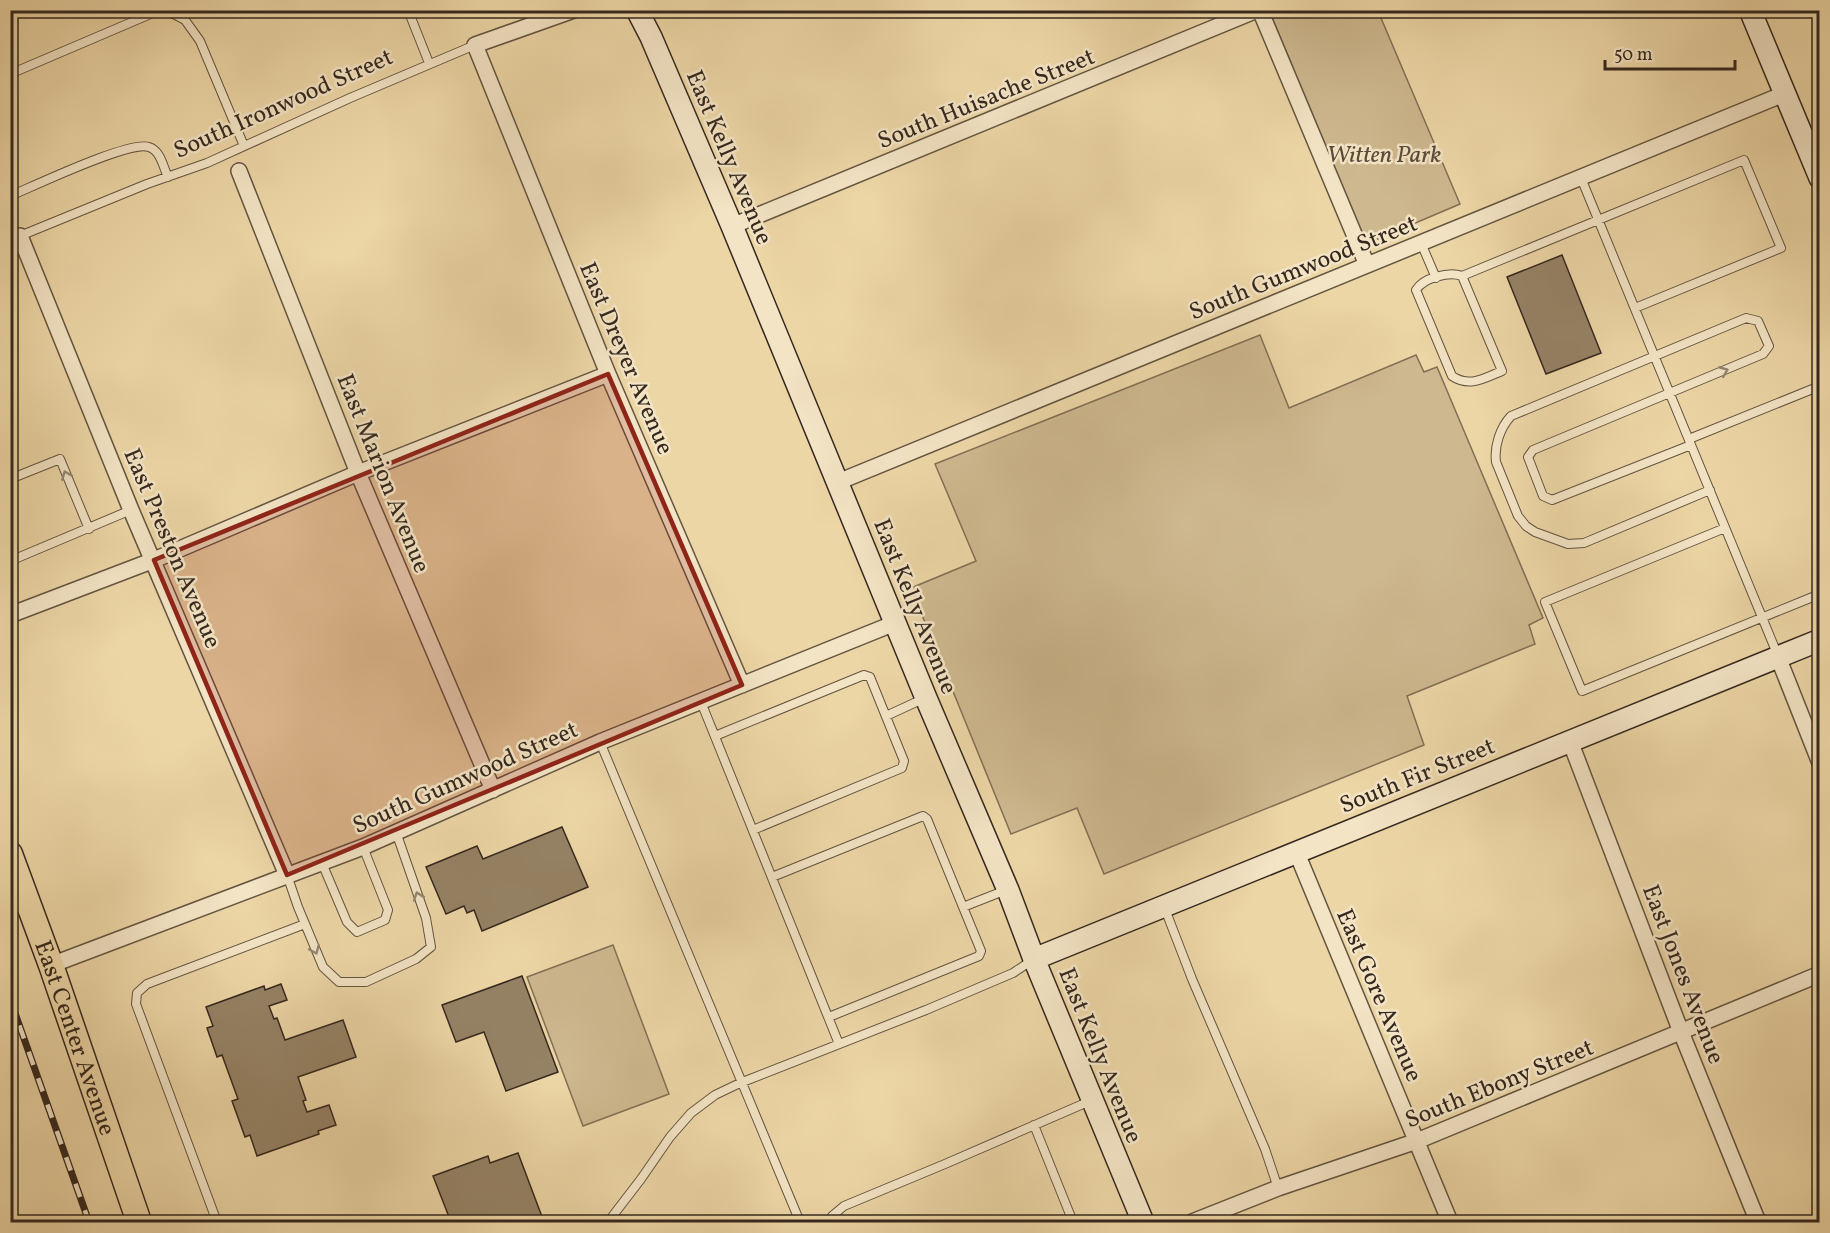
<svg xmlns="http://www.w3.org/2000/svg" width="1830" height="1233" font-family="Vollkorn,serif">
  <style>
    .green { fill: #ceb88f; stroke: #827056; stroke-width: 1.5 }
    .building { fill: #958265; stroke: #35281e; stroke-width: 1.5 }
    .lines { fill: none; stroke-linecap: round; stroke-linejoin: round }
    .lane-casing { stroke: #635440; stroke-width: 10 }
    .street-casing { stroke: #635440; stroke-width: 18 }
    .secondary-casing { stroke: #35281e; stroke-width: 24 }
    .primary-casing { stroke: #35281e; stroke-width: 27 }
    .lane { stroke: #f3e4c5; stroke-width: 8 }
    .street { stroke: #f3e4c5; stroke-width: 15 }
    .secondary { stroke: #f3e4c5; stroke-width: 21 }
    .primary { stroke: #edd6a6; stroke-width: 24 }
    .rail-casing { stroke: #35281e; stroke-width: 7 }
    .rail { stroke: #f3e4c5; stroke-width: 4.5; stroke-dasharray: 14; stroke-linecap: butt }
    .oneway { stroke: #948672 }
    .marked { fill: #8f2418; fill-opacity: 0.2; stroke: #8f2418; stroke-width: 4.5; stroke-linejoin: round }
    .labels { text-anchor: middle; stroke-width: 5; stroke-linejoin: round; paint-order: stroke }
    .street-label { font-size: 24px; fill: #35281e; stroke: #f3e4c5 }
    .park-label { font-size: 24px; font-style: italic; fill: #5b4c3a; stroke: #f3e4c5 }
  </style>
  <rect width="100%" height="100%" fill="#edd6a6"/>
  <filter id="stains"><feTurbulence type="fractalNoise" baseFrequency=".00333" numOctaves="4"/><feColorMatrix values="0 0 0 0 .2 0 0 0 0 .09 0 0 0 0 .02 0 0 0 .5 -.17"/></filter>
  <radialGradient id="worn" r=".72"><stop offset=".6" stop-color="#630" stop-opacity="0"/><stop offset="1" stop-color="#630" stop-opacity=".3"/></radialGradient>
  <path class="green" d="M1269,11h109l82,193 -94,40z
    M1260,335l29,73 127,-53 8,17 13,-5 106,251 -14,7 6,19 -128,52 17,49 -320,129 -27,-66 -66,26 -100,-246 65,-27 -41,-97z
    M613,945l56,149 -86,32 -56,-149z"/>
  <path class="building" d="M1562,255l39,98 -55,21 -39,-97z
    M562,827l26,60 -106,44 -8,-21 -7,3 -3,-7 -18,8 -20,-47 51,-21 6,13z
    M522,976l36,96 -52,19 -22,-59 -28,10 -14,-37z
    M281,984l6,16 -18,6 5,13 3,-1 8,22 58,-20 13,37 -58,20 8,23 -3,1 4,11 22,-7 7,20 -18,6 1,3 -62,22 -7,-21 -5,2 -13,-36 6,-2 -16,-44 -5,2 -10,-29 6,-2 -7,-19 58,-21 1,4z
    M518,1153l26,69h-93l-18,-46 55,-20 2,7z"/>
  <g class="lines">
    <g class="lane-casing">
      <path id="lane" d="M166,10l19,10 15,21 44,105
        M408,10l21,53
        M10,74l150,-64
        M1581,178l197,478
        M10,196c24,-10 120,-56 139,-49 12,4 14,20 19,30
        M10,240l137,-56 60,-21 143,-65 125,-53
        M1421,243l15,35
        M1462,276c-13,-5 -39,2 -46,14l36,86c18,12 32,2 50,-5l-40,-95 282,-116 37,88 -146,60
        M1689,439l131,-53
        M1691,445l-139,55 -9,-4 -15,-39 5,-7 230,-96 6,-8 -11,-25 -12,-3 -235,98c-11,12 -17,30 -15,46l22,54 8,10 9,6 33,12 16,-1 126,-53
        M10,479l50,-20 29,70
        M1725,528l-180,74 37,89 238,-97
        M10,561l121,-51
        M701,702l138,342
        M886,716l39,-18
        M715,736l149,-61 6,2 34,84 -2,7 -149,62
        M600,742l200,480
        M322,863l25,59 10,10 28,-12 3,-10 -25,-63
        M287,875l11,32 25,60 16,15h27l50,-23 15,-12 -5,-29 -30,-86
        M772,877l151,-61 4,3 54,132 -2,5 -150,61
        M963,907l43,-17
        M1165,909l27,70 73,170 13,39
        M1034,1125l39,97
        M217,1222l-81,-218 1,-11 10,-9 158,-60
        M608,1222l33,-43 29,-42 21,-24 24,-18 25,-12 186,-73 87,-37 21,-14
        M832,1222v-6l12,-10 101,-42 145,-63"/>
    </g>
    <g class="street-casing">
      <path id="street" d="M574,10l-99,35 133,329 134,311
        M1260,10l107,255
        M239,171l119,302 135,317
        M732,226l525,-216
        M20,236l111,274 156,365
        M838,482l946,-388
        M10,615l144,-55 204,-87 250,-99
        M1778,657l42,106
        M1570,741l111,291 77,190
        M1296,851l154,371
        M51,965l312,-118 237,-105 295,-119
        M1192,1222l86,-34 139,-47 403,-167"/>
    </g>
    <g class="secondary-casing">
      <path id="secondary" d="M637,10l14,27 81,189 194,472 82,192 26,69 109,263
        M1750,10l70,168
        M1034,959l786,-319"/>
    </g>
    <g class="primary-casing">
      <g id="primary">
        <path id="s1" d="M10,854l41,111 88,257"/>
      </g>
    </g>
    <use href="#lane" class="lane"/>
    <use href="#street" class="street"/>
    <use href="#secondary" class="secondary"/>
    <use href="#primary" class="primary"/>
    <g class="rail-casing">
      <path id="rail" d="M10,999l79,223"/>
    </g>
    <use href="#rail" class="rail"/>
  </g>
  <defs><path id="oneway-chevron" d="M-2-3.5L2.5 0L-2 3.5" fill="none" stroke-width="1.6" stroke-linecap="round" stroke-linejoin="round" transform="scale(1.5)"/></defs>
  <g class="oneway">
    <use href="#oneway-chevron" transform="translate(1724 371) rotate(-22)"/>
    <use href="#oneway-chevron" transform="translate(66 475) rotate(-112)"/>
    <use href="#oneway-chevron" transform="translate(418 896) rotate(-109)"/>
    <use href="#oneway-chevron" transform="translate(315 950) rotate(67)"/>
  </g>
  <path class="marked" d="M608,374l134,311 -455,190 -133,-315z"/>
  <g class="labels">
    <g class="street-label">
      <text transform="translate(986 98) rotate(-22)" y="8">South Huisache Street</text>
      <text transform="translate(283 103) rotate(-24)" y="8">South Ironwood Street</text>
      <text transform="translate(730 157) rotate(67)" y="8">East Kelly Avenue</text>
      <text transform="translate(1303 267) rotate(-22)" y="8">South Gumwood Street</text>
      <text transform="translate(627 358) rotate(67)" y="8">East Dreyer Avenue</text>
      <text transform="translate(384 473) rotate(68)" y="8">East Marion Avenue</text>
      <text transform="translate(173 548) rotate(67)" y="8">East Preston Avenue</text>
      <text transform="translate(916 606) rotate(68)" y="8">East Kelly Avenue</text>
      <text transform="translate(1417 775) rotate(-22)" y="8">South Fir Street</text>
      <text transform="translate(465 777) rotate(-24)" y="8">South Gumwood Street</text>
      <text transform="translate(1684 974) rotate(69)" y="8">East Jones Avenue</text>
      <text transform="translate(1380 995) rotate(67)" y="8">East Gore Avenue</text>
      <text dy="8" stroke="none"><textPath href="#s1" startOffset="195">East Center Avenue</textPath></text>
      <text transform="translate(1101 1055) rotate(68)" y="8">East Kelly Avenue</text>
      <text transform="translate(1499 1083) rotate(-22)" y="8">South Ebony Street</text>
    </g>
    <g class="park-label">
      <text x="1384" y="162">Witten Park</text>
    </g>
  </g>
  <rect width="1830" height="1233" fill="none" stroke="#edd6a6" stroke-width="36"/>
  <rect x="12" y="12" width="1806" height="1209" fill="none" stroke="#35281e" stroke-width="3"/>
  <rect x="18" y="18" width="1794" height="1197" fill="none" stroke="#35281e" stroke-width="1.5"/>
  <path d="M1605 60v9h130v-9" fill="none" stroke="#35281e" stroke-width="3"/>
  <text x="1614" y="60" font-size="18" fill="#35281e" stroke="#f3e4c5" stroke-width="4.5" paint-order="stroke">50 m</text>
  <rect width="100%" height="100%" filter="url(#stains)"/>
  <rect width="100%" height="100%" fill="url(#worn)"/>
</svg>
